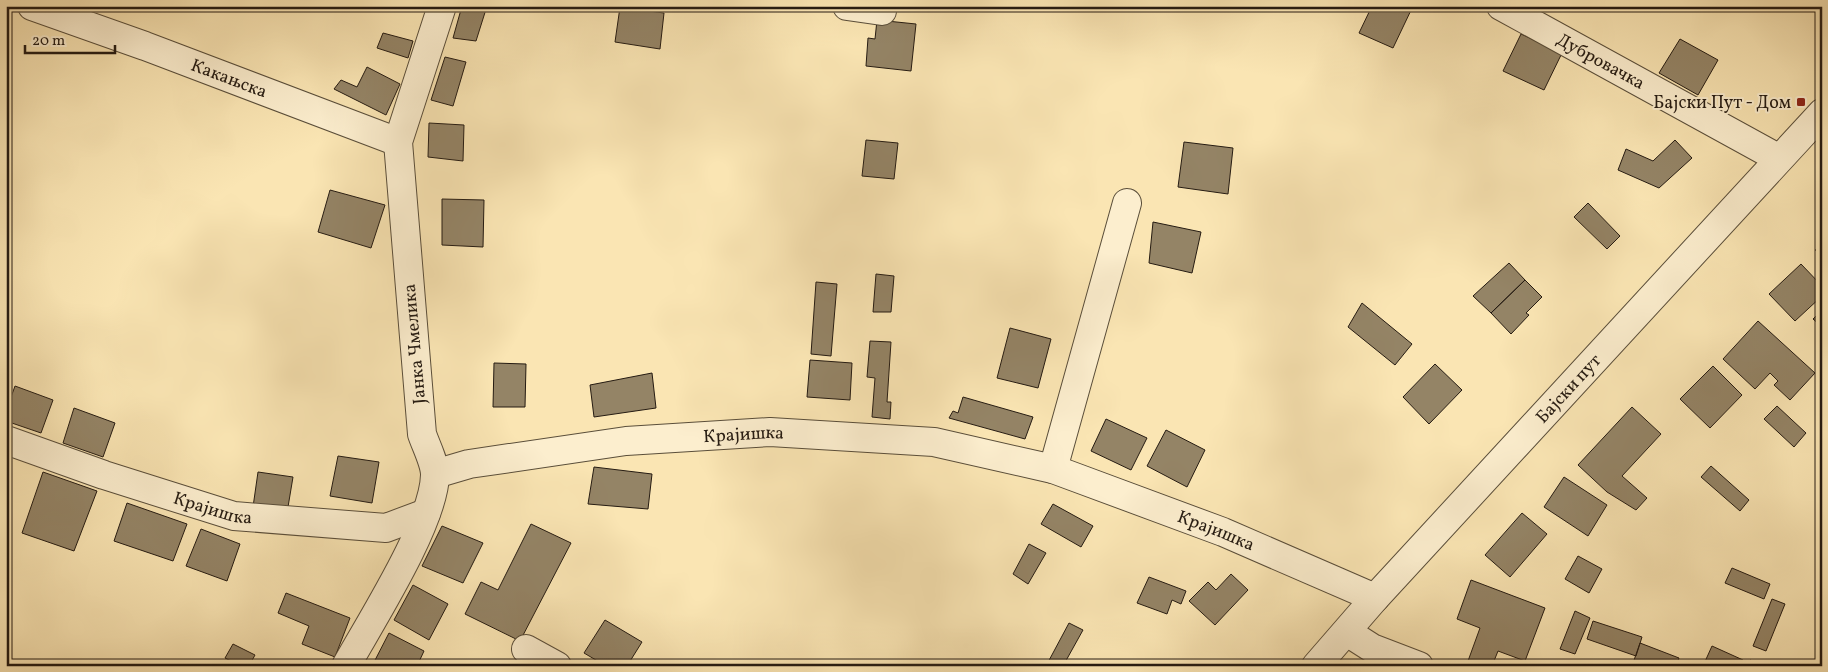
<svg xmlns="http://www.w3.org/2000/svg" width="1828" height="672" font-family="Vollkorn,serif">
  <style>
    .building { fill: #948466; stroke: #251b12 }
    .lines { fill: none; stroke-linecap: round; stroke-linejoin: round }
    .minor-casing { stroke: #5a4e3a; stroke-width: 30 }
    .tertiary-casing { stroke: #5a4e3a; stroke-width: 30 }
    .minor { stroke: #fceece; stroke-width: 28 }
    .tertiary { stroke: #fceece; stroke-width: 28 }
    .poi-dot { fill: #8f2418; stroke: #fceece; stroke-width: 2 }
    .labels { text-anchor: middle; stroke-width: 4; stroke-linejoin: round; paint-order: stroke }
    .street-label { font-size: 18px; fill: #251b12; stroke: #fceece }
    .poi-label { font-size: 18px; fill: #251b12; stroke: #fceece; text-anchor: end }
  </style>
  <rect width="100%" height="100%" fill="#fae5b3"/>
  <filter id="stains"><feTurbulence type="fractalNoise" baseFrequency=".004" numOctaves="4"/><feColorMatrix values="0 0 0 0 .2 0 0 0 0 .09 0 0 0 0 .02 0 0 0 .5 -.17"/></filter>
  <radialGradient id="worn" r=".72"><stop offset=".6" stop-color="#630" stop-opacity="0"/><stop offset="1" stop-color="#630" stop-opacity=".3"/></radialGradient>
  <path class="building" d="M462,6h25l-11,35 -23,-3z
    M1372,6h41l-20,42 -34,-15z
    M620,7l44,6 -4,36 -45,-7z
    M877,20l39,4 -5,47 -45,-5 2,-28 7,1z
    M383,33l30,8 -5,17 -31,-10z
    M1521,34l41,19 -18,37 -41,-19z
    M1680,39l38,21 -20,35 -39,-22z
    M445,57l21,5 -13,44 -22,-6z
    M367,67l33,17 -14,31 -52,-26 7,-9 16,7z
    M429,123l35,2 -1,36 -35,-4z
    M866,140l32,3 -4,36 -32,-3z
    M1675,140l17,18 -33,30 -41,-18 8,-21 27,12z
    M1184,142l49,6 -5,46 -50,-7z
    M330,190l55,15 -14,43 -53,-16z
    M442,199l42,1 -1,47 -41,-2z
    M1588,203l32,33 -13,13 -33,-32z
    M1153,222l48,10 -9,41 -43,-10z
    M1822,244v13l-7,-7z
    M1509,263l16,17 -34,33 -18,-17z
    M1801,264l21,22v10l-27,25 -26,-27z
    M876,274l18,2 -3,36h-18z
    M1525,280l17,17 -16,16 3,2 -18,19 -20,-21z
    M816,282l21,2 -6,72 -20,-2z
    M1362,303l50,41 -17,21 -47,-38z
    M1822,310v17l-9,-8z
    M1758,321l57,52 -25,27 -16,-15 4,-4 -8,-8 -15,16 -32,-30z
    M1010,328l41,11 -13,49 -41,-10z
    M870,341l21,1 -4,60h4l-1,17 -18,-2 3,-39 -8,-1z
    M810,360l42,3 -2,37 -43,-3z
    M494,363l32,1 -1,43h-32z
    M1435,364l27,26 -33,34 -26,-27z
    M1713,366l29,29 -32,33 -30,-29z
    M652,373l4,35 -62,9 -4,-32z
    M15,386l38,14 -12,33 -35,-12v-10z
    M963,397l70,20 -8,22 -76,-21 4,-7 5,2z
    M1777,406l29,27 -12,14 -30,-28z
    M1632,407l29,27 -39,42 25,22 -11,12 -29,-18 -29,-27z
    M74,408l41,15 -12,34 -40,-14z
    M1106,419l41,19 -16,32 -40,-19z
    M1166,430l39,20 -18,37 -40,-21z
    M338,456l41,6 -7,41 -42,-7z
    M1711,466l38,34 -9,11 -39,-34z
    M594,467l58,7 -4,35 -60,-5z
    M43,472l54,19 -23,60 -52,-18z
    M258,472l35,5 -6,36 -34,-6z
    M1564,477l43,28 -19,31 -44,-29z
    M127,503l60,21 -14,37 -59,-20z
    M1053,504l40,22 -12,21 -40,-23z
    M1522,513l25,21 -37,43 -25,-22z
    M531,524l40,19 -51,98 -55,-27 16,-32 17,8z
    M442,526l41,17 -20,40 -41,-17z
    M201,529l39,15 -13,37 -41,-15z
    M1029,544l17,9 -18,31 -15,-10z
    M1578,556l24,13 -13,24 -24,-14z
    M1732,568l38,16 -6,15 -39,-16z
    M1231,574l17,16 -33,35 -26,-24 19,-19 8,8z
    M1149,577l37,14 -5,13 -9,-4 -5,14 -30,-11z
    M1471,580l74,28 -20,53 -27,-10 -6,15h-11l-13,-5 12,-33 -23,-9z
    M413,585l35,19 -19,36 -35,-20z
    M286,593l64,25 -15,39 -33,-13 7,-18 -31,-13z
    M1772,599l13,5 -19,47 -13,-5z
    M1575,611l15,7 -15,36 -15,-5z
    M605,620l37,22 -15,24h-21l-22,-13z
    M1593,621l49,16 -6,19 -49,-17z
    M1069,623l14,7 -20,36h-17z
    M389,633l35,18 -7,15h-45z
    M1640,643l39,15 -3,8h-44z
    M233,644l22,11 -6,11h-8l-16,-8z
    M1712,646l31,14 -3,6h-37z
    M1750,660l18,6h-20z"/>
  <g class="lines">
    <g class="minor-casing">
      <g id="minor">
        <path id="s1" d="M32,6l113,40 253,96"/>
        <path d="M847,6l35,5"/>
        <path id="s2" d="M1501,6l277,152"/>
        <path id="s3" d="M6,440l98,35 130,41 152,12 40,-15"/>
        <path d="M1053,469l74,-266"/>
        <path id="s4" d="M435,474l34,-10 157,-23 144,-9 164,10 119,27 170,63 152,66"/>
        <path d="M1347,632l25,16 47,18"/>
        <path d="M526,649l31,17"/>
        <path d="M346,666c25,-45 88,-143 89,-191 0,-12 -9,-29 -13,-41l-24,-292 44,-136"/>
      </g>
    </g>
    <g class="tertiary-casing">
      <g id="tertiary">
        <path id="s5" d="M1316,666l59,-68 447,-485"/>
      </g>
    </g>
    <use href="#minor" class="minor"/>
    <use href="#tertiary" class="tertiary"/>
  </g>
  <rect class="poi-dot" x="1796" y="97" width="10" height="10" rx="2.5"/>
  <g class="labels">
    <g class="street-label">
      <text dy="6" stroke="none"><textPath href="#s2" startOffset="114">Дубровачка</textPath></text>
      <text dy="6" stroke="none"><textPath href="#s1" startOffset="210">Какањска</textPath></text>
      <text transform="translate(414 344) rotate(-95)" y="6">Јанка Чмелика</text>
      <text dy="6" stroke="none"><textPath href="#s5" startOffset="375">Бајски пут</textPath></text>
      <text dy="6" stroke="none"><textPath href="#s4" startOffset="312">Крајишка</textPath></text>
      <text dy="6" stroke="none"><textPath href="#s3" startOffset="218">Крајишка</textPath></text>
      <text dy="6" stroke="none"><textPath href="#s4" startOffset="799">Крајишка</textPath></text>
    </g>
    <g class="poi-label">
      <text x="1791" y="108">Бајски Пут - Дом</text>
    </g>
  </g>
  <rect width="1828" height="672" fill="none" stroke="#fae5b3" stroke-width="25"/>
  <rect x="8" y="8" width="1813" height="657" fill="none" stroke="#251b12" stroke-width="2.5"/>
  <rect x="12" y="12" width="1803" height="647" fill="none" stroke="#251b12"/>
  <path d="M25 45v8h90v-8" fill="none" stroke="#251b12" stroke-width="2.5"/>
  <text x="32" y="45" font-size="15" fill="#251b12" stroke="#fceece" stroke-width="4" paint-order="stroke">20 m</text>
  <rect width="100%" height="100%" filter="url(#stains)"/>
  <rect width="100%" height="100%" fill="url(#worn)"/>
</svg>
